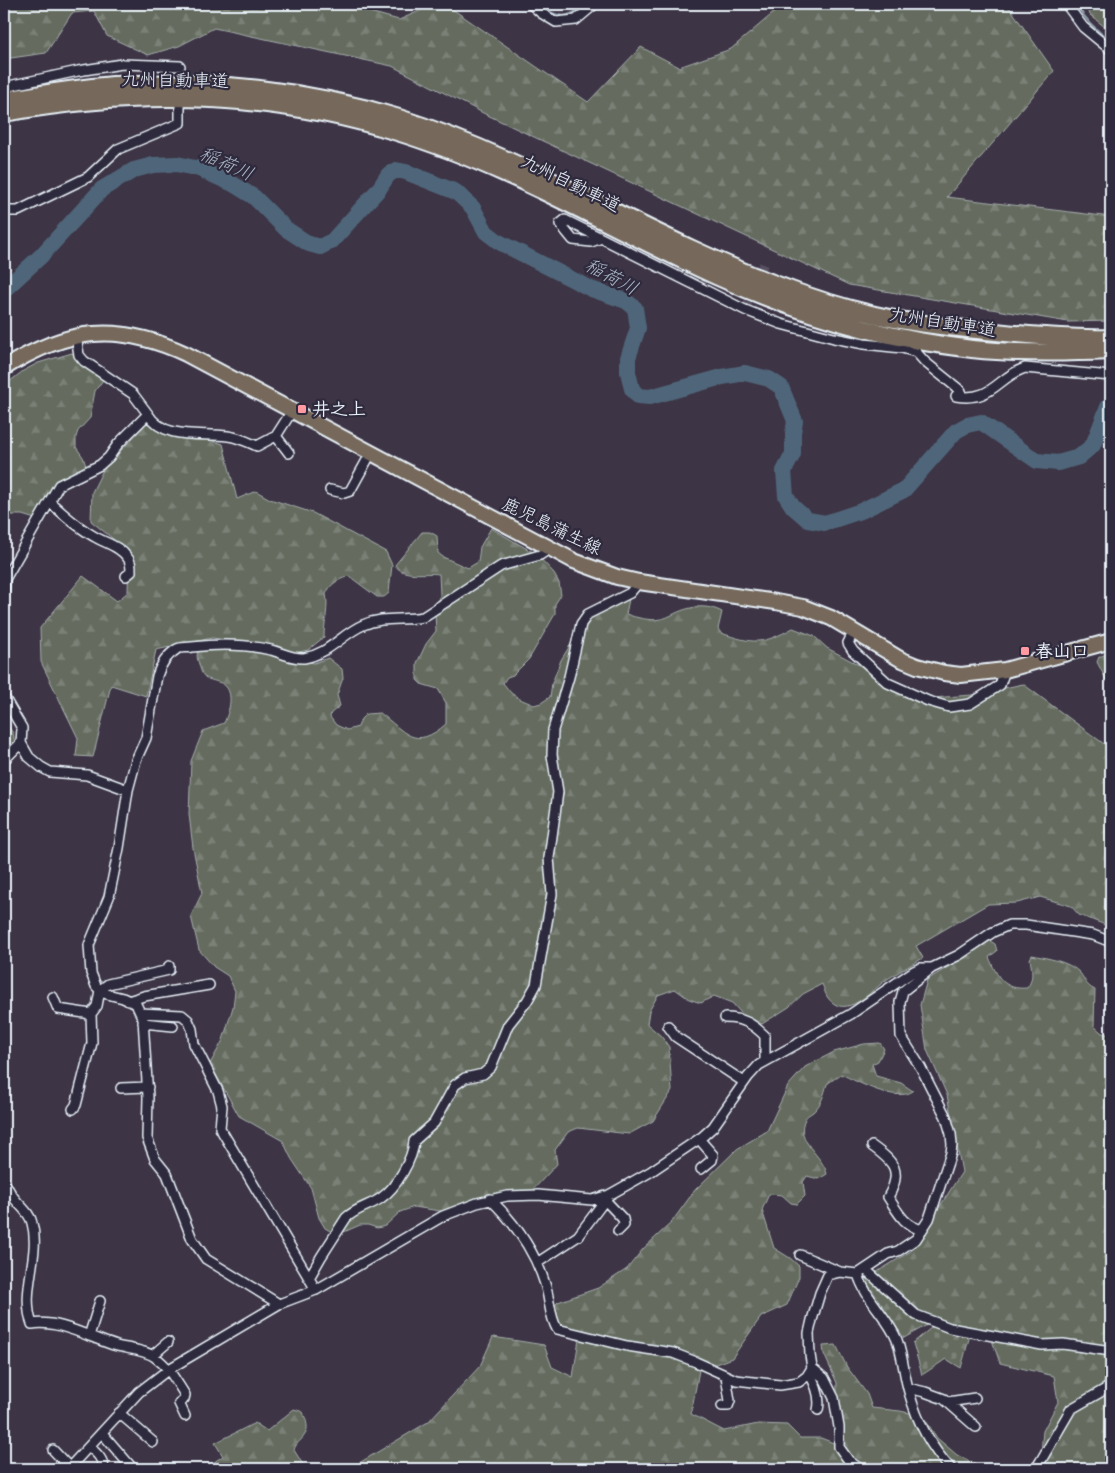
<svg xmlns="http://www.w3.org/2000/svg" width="1115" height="1473" font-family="'Architects Daughter','Klee One',sans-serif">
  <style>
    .forest { fill: url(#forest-firs); stroke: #a6aeac }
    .cemetery { fill: url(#cemetery-stones); stroke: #a6aeac }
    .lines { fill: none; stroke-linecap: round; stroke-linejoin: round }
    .stream { stroke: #8c9eac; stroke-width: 2.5 }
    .river { stroke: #4f667a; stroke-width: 16 }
    .street-tunnel { stroke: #575060; stroke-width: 9; stroke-dasharray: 9 4.5; stroke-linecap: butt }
    .street-casing { stroke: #e8f1f8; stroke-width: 12 }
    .primary-casing { stroke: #e8f1f8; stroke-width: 18 }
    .highway-casing { stroke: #e8f1f8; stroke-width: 20 }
    .street { stroke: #2f2a3d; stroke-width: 9 }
    .primary { stroke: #76695c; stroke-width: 14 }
    .highway { stroke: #76695c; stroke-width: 16 }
    .poi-dot { fill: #ff9aa2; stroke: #2f2a3d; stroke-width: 2 }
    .labels { text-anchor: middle; stroke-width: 4.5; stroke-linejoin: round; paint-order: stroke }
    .street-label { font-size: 18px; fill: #e8f1f8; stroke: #2f2a3d }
    .poi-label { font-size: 18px; font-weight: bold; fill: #e8f1f8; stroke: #2f2a3d; text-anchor: start }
    .water-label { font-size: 19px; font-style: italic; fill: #abb9c6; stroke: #2f2a3d }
  </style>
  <defs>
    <pattern id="forest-firs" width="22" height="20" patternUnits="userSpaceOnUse" patternTransform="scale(1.25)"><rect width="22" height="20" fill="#656c5f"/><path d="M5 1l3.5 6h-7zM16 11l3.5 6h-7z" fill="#7b8177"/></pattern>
    <pattern id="cemetery-stones" width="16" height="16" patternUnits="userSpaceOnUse" patternTransform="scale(1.25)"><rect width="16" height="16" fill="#656c5f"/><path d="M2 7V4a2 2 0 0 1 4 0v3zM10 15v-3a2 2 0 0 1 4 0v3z" fill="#7b8177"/></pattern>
  </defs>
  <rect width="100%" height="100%" fill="#3d3445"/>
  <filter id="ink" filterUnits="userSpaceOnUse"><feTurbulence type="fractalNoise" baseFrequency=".02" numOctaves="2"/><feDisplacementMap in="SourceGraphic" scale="10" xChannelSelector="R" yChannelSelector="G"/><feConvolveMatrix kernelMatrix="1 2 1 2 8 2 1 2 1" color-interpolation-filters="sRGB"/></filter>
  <g filter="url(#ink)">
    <path class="forest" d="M4,4h336l59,16 36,-16h10l143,98 53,-55 38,20 52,-18 53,-45h223l47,67 -107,126 164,20v66l-1,1 1,5v32l-43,1 -219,-37 -366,-172 -91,-47 -178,-38 -35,18 -31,9 -41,-19 -13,-25 -22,2 -26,40 -42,6z
      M1086,4h25v28l-21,-17z
      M72,353l8,9 23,18 -8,11 -5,27 -12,13 -2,6v10l7,10 3,9 -5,4 -21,10 -25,39 -13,-4h-18v-129l19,-15 15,-8z
      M148,422l75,22 14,55 19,-8 14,8 43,14 73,39 6,13 -3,28 -5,4h-7l-28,-21c-11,4 -18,7 -23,18 3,13 -2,29 -2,43l-16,13 -13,3 -17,-7 -66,-8 -56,12 -10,46 -35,-11 -18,72 -17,-1 2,-18 -37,-76 -1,-34 43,-52 34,25 11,-9 1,-40 -38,-31 1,-29 12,-24z
      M491,528l45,26 18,19 5,10 2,12 -6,9v10l-26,45 -16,16 -6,2 -4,6 8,10 9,6 14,6 7,-2 9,-6 2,-14 9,-23 26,-42 36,-19h6l-3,15c11,4 24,7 35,5 5,-1 11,-4 15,-6 15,-7 31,-9 46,-1l-4,17 3,4c33,11 41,12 72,-5l21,8 13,12 51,27 54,23 40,-3 51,-11 88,65v178l-32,-12 -8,-9 -31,-9 -23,6 -29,1 -72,42 7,12c-12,7 -25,14 -37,22 -15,11 -40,41 -58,18 -3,-4 -4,-10 -6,-14l-19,10 -14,13 -27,17 -20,-10 -10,-11 -18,-7 -13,7 -12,-4 -14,-10 -17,6 -9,16 -2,13 14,12 8,11 3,44 -19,30 -24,13 -51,-6 -10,4 -13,18 2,14 -24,26 -47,6 -34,12 -12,3 -26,-4 -14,5 -15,14 -8,2 -9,-3h-8l-23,10 -12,-7 -6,-10 -8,-30 -20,-30 -8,-17 -44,-25 -29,-52 13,-24 10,-33 2,-16 -7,-15 -14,-9 -15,-17 -8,-34 11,-23 -9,-45 -4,-34 2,-53 12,-30 21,-8c5,-11 12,-33 -3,-40 -14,-5 -18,-2 -22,-19 -2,-6 -3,-9 0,-15l43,-1 72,15 14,-5 14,11 1,9 -6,17 3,11 -9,7 -1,4 6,8 11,5 11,-3 3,-8 5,-5 14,-1c25,18 34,39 66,11v-21l-8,-14 -17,-5 -4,-4v-17l9,-19 10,-13 -1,-16 5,-20 -1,-21c-14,-2 -36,4 -44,-9l27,-33h8l7,4 1,17 5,4 25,11 10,-6 2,-15z
      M1111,652v37l-14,-27 2,-5z
      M4,721l9,12 2,11 -11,11z
      M990,941l5,3 2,7 -8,6c8,20 15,33 38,31 7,-9 5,-18 3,-29l2,-4c14,3 37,6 48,18 6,8 5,12 15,17l-1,36 8,7 9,2v434h-83l13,-17 2,-21 15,-29 -4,-26 -54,-13 -12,-34 -61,-4 -23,13 -40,-58 47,-29 51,-79 -15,-77 -20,-45 -7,-45 7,-25z
      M880,1043l4,6 -6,12 -6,3 4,12 25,7 12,8c-17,12 -55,-9 -72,-17l-14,10c-3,10 -5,20 -14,28 -4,3 -6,3 -8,7 -11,22 18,36 22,55l-8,5 -12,-3 -4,6 2,14 -8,8 -6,-1 -9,-8 -13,-1 -7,16 12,38 16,10 9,8v11l-12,28 -26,12 -29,41 -33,12 -8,44 33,17 34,-7 29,1 13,13h21l15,6 1,-61 -13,-29 -1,-8 13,-1 11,22 20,27 5,14 28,3 23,5 14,22 20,17 27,14h-780l19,-13 -8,-13 40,-20 12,8 27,-22 9,3c3,8 7,17 1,24 -4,6 -8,7 -10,14l11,18c18,-4 27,-7 44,1l79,-47 52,-56 13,-29 51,8 8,22 21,10 6,-38 -1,-9c-16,-4 -22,-6 -25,-23l5,-5 40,-14 29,-19 16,-20 28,-26 24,-33 42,-41 30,-18 21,-45 17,-19 29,-15 30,-8z"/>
    <path class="cemetery" d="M932,1327l38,8 -9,33 -15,-9 -24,16 -9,-32z"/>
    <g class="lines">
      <path class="stream" d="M1076,4c9,16 20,27 35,37
        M539,6c21,13 28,14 48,-2"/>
      <path class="river" d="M4,290l37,-34 61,-67 32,-19 19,-5 24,-1 22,5 34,15 21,13 32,32 23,15 11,3 12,-6 47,-52 9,-14 8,-5 10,2 50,20 17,16 13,24 13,10 92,47 35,12 9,7 3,20 -10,30v14l4,17 6,7 12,1 72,-20 23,-4 24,6 12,8 14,34 -2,12v21l-9,17 2,25 7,11 15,13 17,3 36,-12 43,-21 52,-59 11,-6 14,-3 56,39 21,2 21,-6 14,-12 15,-38 3,-4"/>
      <path class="street-tunnel" d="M745,310l19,-47"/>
      <g class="street-casing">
        <path id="street" d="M531,4l10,9 15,9 20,-2 19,-16
          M1066,4l17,23 28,23
          M4,87l74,-16 44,-7 58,2
          M4,211h14l70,-34 30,-28 62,-26v-17
          M599,239l-8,3 -18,-2 -13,-16 5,-4 180,90 36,14 53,14 30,6 38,4 14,4 9,10 36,29 -5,5c37,6 41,-19 69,-28l86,8
          M148,414c16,27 53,18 80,22 10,1 20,6 29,10l19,-10 16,-25
          M276,436l13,17
          M330,490l14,3 6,-2 21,-38
          M50,502c14,13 30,27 47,36 11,6 23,9 30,19 4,4 4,9 4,15l-5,4
          M4,595l1,-16 54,-94 41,-20 9,-8 9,-13 30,-30 -15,-20 -49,-33 -5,-6 -3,-19
          M854,631l-6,12 5,8 35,32 40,18 21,6 21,-3 30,-19 5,-15
          M4,697l18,31 -1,15 -17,17
          M21,743l8,14 12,10 9,5 37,3 41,15
          M53,997l5,12 33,5
          M128,1001l16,-5 65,-11
          M140,1013l42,2 6,5 4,9 2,15 24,47 4,15 -2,22 96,162
          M725,1018c18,0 27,5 40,18v25
          M143,1023l30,3
          M668,1026l8,11 68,45
          M121,1088l27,-1
          M73,1109l3,-4 16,-62 -1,-29 6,-8 3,-16 8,-6 61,-14v-4
          M699,1139l14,16 -1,5 -11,9
          M872,1146c22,16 31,25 16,51 10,15 15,28 34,33
          M4,1181c3,6 6,12 10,17 6,8 16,15 18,25 9,32 -12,68 0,101 27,-5 60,15 85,22 12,3 28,4 38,11 14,10 21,24 30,38l-1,4 -5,4 6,13
          M490,1199c24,23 45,53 55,85 5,15 4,31 12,45l70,17 46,7 23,9 40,18 44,5 19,-3 8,-6 5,-8
          M605,1200l18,19 1,6 -6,6
          M800,1255l40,17
          M537,1263l41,-27 30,-40
          M866,1270l50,45 34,13 92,17 21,-1 48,7
          M858,1274c7,25 29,42 39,66 6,17 7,35 12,52 8,29 22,56 42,77
          M309,1278l12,-21 25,-39c10,-10 24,-12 35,-20 15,-10 32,-39 33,-57l20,-18 21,-38 10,-7 18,-4 8,-7 17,-42 19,-24 9,-16 16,-91 -3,-36 9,-66 -6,-37 1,-25 16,-53 12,-53 7,-10 42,-21 9,-11
          M279,1304l-73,-45 -14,-20 -25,-65 -12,-15 -8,-21 1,-41 -5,-78 -7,-15 -13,-6 -20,-5 -7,-7 -5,-13 -2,-28 20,-48 10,-49 9,-58 8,-30 10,-22 11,-62c3,-10 10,-21 20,-27 4,-2 10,-1 15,-2 26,-3 53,-3 79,3 11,3 22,9 33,8 25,-4 38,-24 59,-33 20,-9 40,-4 60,-8l78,-51 39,-11 9,-6
          M89,1336l11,-35
          M153,1355l15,-13
          M809,1373c6,10 12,25 9,37
          M908,1388l17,4 19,7 32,28
          M948,1402l27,-4
          M722,1406h6l2,-5 -4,-25
          M119,1413l34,29
          M102,1433l31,36
          M89,1447c8,6 14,12 15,22
          M53,1450l17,18
          M68,1469l71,-77 30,-23 110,-65 37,-14 127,-74 34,-13 30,-7 31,-1 54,5 17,-5 41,-23 52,-35 11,-10 35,-50 11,-12 92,-51 63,-43 6,-3h12
          M860,1469l-11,-8 -10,-14v-20l-5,-29 -10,-20 -12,-10 -2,-13 -1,-22 3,-13 8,-27 8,-18 12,-3 18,2 30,-20 10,-3 18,-12 13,-20 22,-66 1,-8 -1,-11 -5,-17 -25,-49 -20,-32 -1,-34 3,-11 29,-23 27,-13 34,-23 16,-7h17l67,10 18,7
          M1036,1469l35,-60 40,-23"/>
      </g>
      <g class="primary-casing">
        <path id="primary" d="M4,368c64,-40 113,-46 182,-14l388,207 43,16 22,5 137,20 27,5 28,11 69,41 17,7 27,7 17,2 44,-5 106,-29"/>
      </g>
      <g class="highway-casing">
        <path id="highway" d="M4,100c36,-6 72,-12 109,-15 95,-6 195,5 286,33 132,42 248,118 376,166 33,13 66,23 100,31 40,9 80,13 121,17 38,4 77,7 115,6
          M4,113c130,-23 263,-21 390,18 113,34 215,96 322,145 81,37 168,63 256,73 46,5 93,4 139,2"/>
      </g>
      <use href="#street" class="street"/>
      <use href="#primary" class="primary"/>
      <use href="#highway" class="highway"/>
    </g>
  </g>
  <g class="poi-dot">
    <rect x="297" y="404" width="10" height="10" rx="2.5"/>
    <rect x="1020" y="646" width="10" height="10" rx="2.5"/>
  </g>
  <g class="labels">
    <g class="street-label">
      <text transform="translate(175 80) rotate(1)" y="6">九州自動車道</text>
      <text transform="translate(571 183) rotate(26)" y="6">九州自動車道</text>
      <text transform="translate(943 322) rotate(9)" y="6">九州自動車道</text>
      <text transform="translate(552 526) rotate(26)" y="6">鹿児島蒲生線</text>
    </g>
    <g class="poi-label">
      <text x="312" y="415">井之上</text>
      <text x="1035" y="657">春山口</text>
    </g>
    <g class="water-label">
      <text transform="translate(227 163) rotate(24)" y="7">稲荷川</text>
      <text transform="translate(612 276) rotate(28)" y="7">稲荷川</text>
    </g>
  </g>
  <rect width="1115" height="1473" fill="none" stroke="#2f2a3d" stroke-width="20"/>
  <rect x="10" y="10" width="1095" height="1453" fill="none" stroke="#e8f1f8" stroke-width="2" filter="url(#ink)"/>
</svg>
